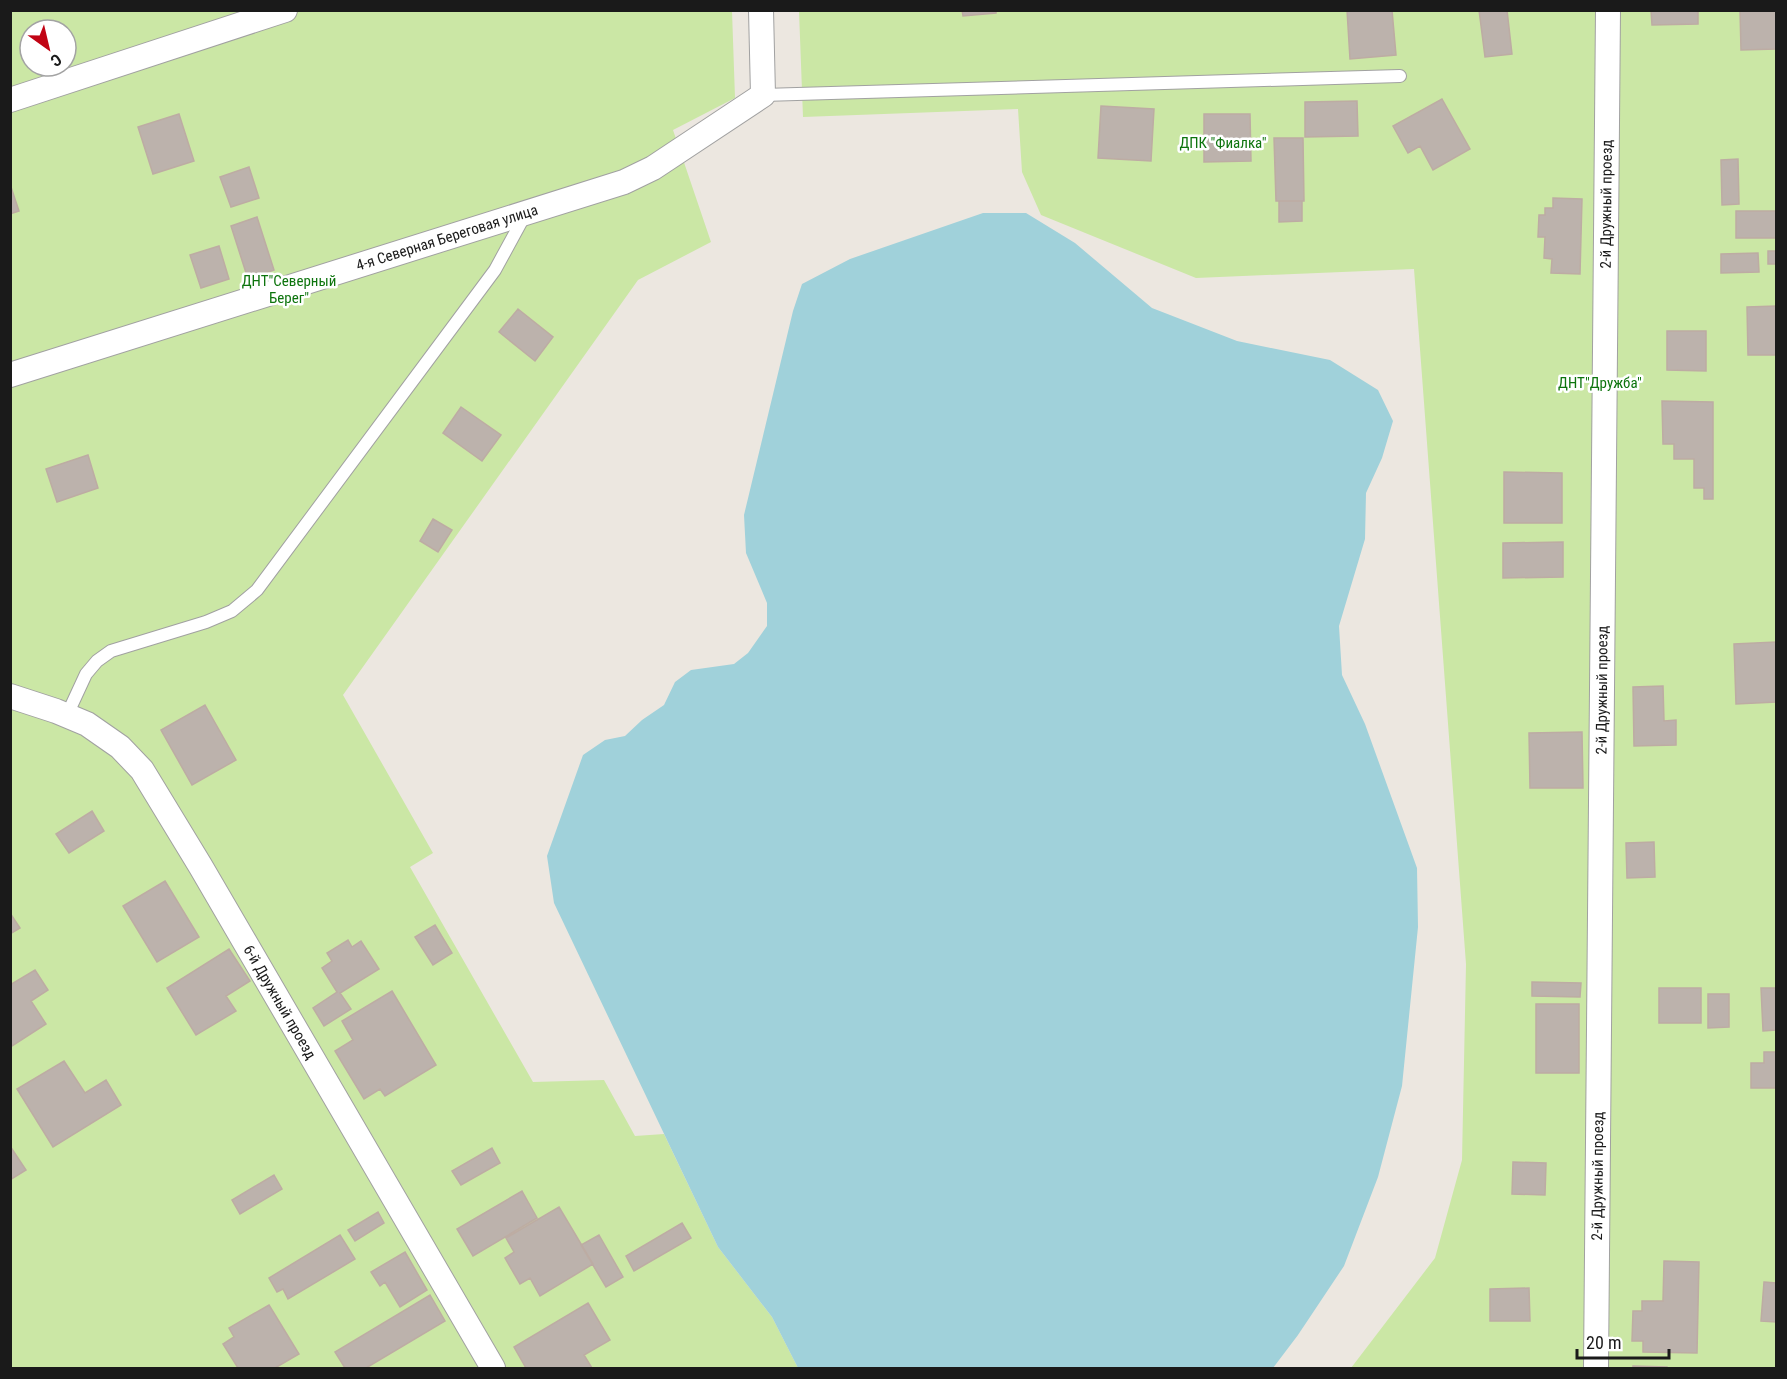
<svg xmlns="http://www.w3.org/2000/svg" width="1787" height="1379" font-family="'Roboto Condensed',sans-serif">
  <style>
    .grass { fill: #cbe7a5; fill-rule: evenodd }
    .water { fill: #a0d1da }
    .building { fill: #bcb2ac; stroke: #bdaca3; stroke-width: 1.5 }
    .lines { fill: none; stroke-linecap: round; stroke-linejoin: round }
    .lane-casing { stroke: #a1a1a1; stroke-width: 14 }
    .street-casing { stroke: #a1a1a1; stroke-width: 26 }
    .lane { stroke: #fff; stroke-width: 12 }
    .street { stroke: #fff; stroke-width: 24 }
    .labels { text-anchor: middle; stroke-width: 5; stroke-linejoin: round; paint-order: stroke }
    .park-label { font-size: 15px; fill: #0d740d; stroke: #fff }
    .street-label { font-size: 15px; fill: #1a1a1a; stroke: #fff }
  </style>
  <rect width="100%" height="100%" fill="#ece7e0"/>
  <path class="grass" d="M10,11h722l3,87 -62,32 38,112 -73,38 -295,415 90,158 -23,14 123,215 71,-2 31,56 29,-2 54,113 54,70 26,51h-787zM30,30h36v36h-36z
    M799,11h977v1357h-425l84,-110 27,-98 4,-196 -52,-695 -218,9 -155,-63 -19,-43 -4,-63 -215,8z"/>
  <path class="water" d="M983,213h43l49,30 77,65 85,33 93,19 48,30 15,31 -11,37 -16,35 -1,46 -26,87 3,49 23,49 52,144 1,59 -16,159 -24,91 -34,89 -46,69 -25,33h-475l-26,-51 -54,-70 -164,-344 -7,-47 36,-101 22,-15 20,-4 17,-16 22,-15 11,-23 16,-12 43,-6 14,-11 19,-27v-23l-21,-50 -2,-38 49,-204 9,-27 48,-25z"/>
  <path class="building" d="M962,10h34v3l-33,3z
    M1347,10h45l4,45 -46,4z
    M1479,10h28l5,44 -27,3z
    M1651,10h47v14l-46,1z
    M1740,10h36v39l-35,1z
    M1442,99l28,50 -37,21 -13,-24 -12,7 -15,-27z
    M1357,101l1,35 -53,1v-35z
    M1101,106l53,3 -3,52 -53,-3z
    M179,114l15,47 -41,13 -15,-47z
    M1204,114h46l1,47 -47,1z
    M1274,138h29l1,63h-28z
    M1738,159l1,45 -17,1 -1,-45z
    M249,167l10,31 -28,9 -11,-30z
    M10,184l9,27 -9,3z
    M1553,198l29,1 -2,75 -29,-1 1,-14 -8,-1 1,-21h-7l1,-22h6v-7h8z
    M1279,201h23v20l-23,1z
    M1736,211h40v27h-40z
    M257,217l17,53 -26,9 -17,-53z
    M219,246l10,33 -28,9 -11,-33z
    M1768,251h8v13h-8z
    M1758,253l1,19 -38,1v-19z
    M1776,306v49h-28l-1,-48z
    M518,309l35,28 -18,24 -36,-29z
    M1667,331h39v40l-39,-1z
    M1662,401l51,1v97h-9v-11h-10v-29h-20v-15h-11z
    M461,407l40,28 -19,26 -39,-28z
    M88,455l10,33 -41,14 -11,-33z
    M1504,472l58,1v50h-58z
    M433,519l19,11 -14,22 -18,-11z
    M1563,542v35l-60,1v-35z
    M1776,642v60l-40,2 -2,-60z
    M1663,686l1,35 12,-1v25l-42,1 -1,-59z
    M205,705l31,55 -44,25 -31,-55z
    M1582,732l1,56h-53l-1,-55z
    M92,811l12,20 -35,22 -13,-19z
    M1654,842l1,35 -28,1 -1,-35z
    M165,881l34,56 -42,25 -34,-56z
    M10,913l10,15 -10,6z
    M435,925l17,28 -19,12 -18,-28z
    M348,940l4,7 9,-6 18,28 -39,24 11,16 -27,17 -11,-18 24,-16 -15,-24 10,-7 -5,-8z
    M229,949l21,32 -24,15 10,15 -40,24 -29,-47z
    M35,970l13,20 -17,11 15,23 -34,22 -2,-3v-58z
    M1532,982l49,1 -1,14 -48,-1z
    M1659,988h42v35h-42z
    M1761,988h15v42l-13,1z
    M392,991l44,74 -51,31 -5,-7 -16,10 -29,-48 18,-11 -11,-19z
    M1708,994h21v33l-21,1z
    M1536,1004h43v69h-43z
    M1764,1052h12v36h-25v-25h13z
    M64,1061l21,32 21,-13 15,25 -68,42 -36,-58z
    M10,1146l16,24 -16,10z
    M492,1148l8,15 -39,22 -9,-14z
    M1513,1162l33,1 -1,32 -33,-1z
    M274,1175l8,14 -42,25 -8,-14z
    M522,1191l15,27 -64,38 -16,-27z
    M559,1207l34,57 -53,32 -10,-18 -10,6 -15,-26 9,-6 -8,-14z
    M378,1212l6,11 -29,18 -7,-11z
    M682,1223l9,15 -57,33 -8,-15z
    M340,1235l15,24 -67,40 -5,-10 -6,3 -8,-14z
    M599,1235l24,42 -17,10 -25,-42z
    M405,1252l22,38 -27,17 -15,-25 -5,4 -9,-14z
    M1664,1261l35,1 -2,91 -54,-1v-11h-11l1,-30h9v-10h21z
    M1764,1282l12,1v39l-15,-1z
    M1529,1288l1,33h-40v-32z
    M430,1295l15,26 -79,47h-21l-10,-16z
    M588,1303l22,37 -26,15 8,13h-66l-12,-21z
    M269,1305l30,49 -24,14h-37l-15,-24 11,-7 -5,-9z
    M1633,1366l34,1v1h-34z"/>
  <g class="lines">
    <g class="lane-casing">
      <path id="lane" d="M763,95l637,-19
        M67,715l19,-41 11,-13 14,-10 95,-29 26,-11 25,-21 238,-320 30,-55"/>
    </g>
    <g class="street-casing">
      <g id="street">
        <path d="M10,100l275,-90"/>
        <path id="s1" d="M10,375l614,-193 29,-14 110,-73 -2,-85"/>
        <path id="s2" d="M10,696l46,15 31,13 33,23 22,23 59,97 292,501"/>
        <path id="s3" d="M1596,1368l12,-1358"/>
      </g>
    </g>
    <use href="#lane" class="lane"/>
    <use href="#street" class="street"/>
  </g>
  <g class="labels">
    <g class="park-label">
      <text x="1223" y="148">ДПК "Фиалка"</text>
      <text x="289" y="286">ДНТ"Северный<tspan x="289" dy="17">Берег"</tspan></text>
      <text x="1600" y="388">ДНТ"Дружба"</text>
    </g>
    <g class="street-label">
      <text dy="5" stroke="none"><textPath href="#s3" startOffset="1164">2-й Дружный проезд</textPath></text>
      <text dy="5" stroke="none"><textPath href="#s1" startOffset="458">4-я Северная Береговая улица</textPath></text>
      <text dy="5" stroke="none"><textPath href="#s3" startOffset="678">2-й Дружный проезд</textPath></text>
      <text dy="5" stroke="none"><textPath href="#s2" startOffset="424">6-й Дружный проезд</textPath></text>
      <text dy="5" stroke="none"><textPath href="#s3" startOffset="192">2-й Дружный проезд</textPath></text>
    </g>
  </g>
  <rect width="1787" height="1379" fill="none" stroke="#1a1a1a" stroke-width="24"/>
  <g transform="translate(48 48) rotate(146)"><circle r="28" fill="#ffffff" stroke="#a3a3a3" stroke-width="1.5"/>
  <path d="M0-4.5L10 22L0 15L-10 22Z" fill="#c10414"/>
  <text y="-9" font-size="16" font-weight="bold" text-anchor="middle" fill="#1a1a1a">С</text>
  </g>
  <path d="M1577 1349v9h92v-9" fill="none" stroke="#1a1a1a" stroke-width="3"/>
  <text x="1586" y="1349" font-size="18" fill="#1a1a1a" stroke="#ffffff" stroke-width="4.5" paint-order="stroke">20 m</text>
</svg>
